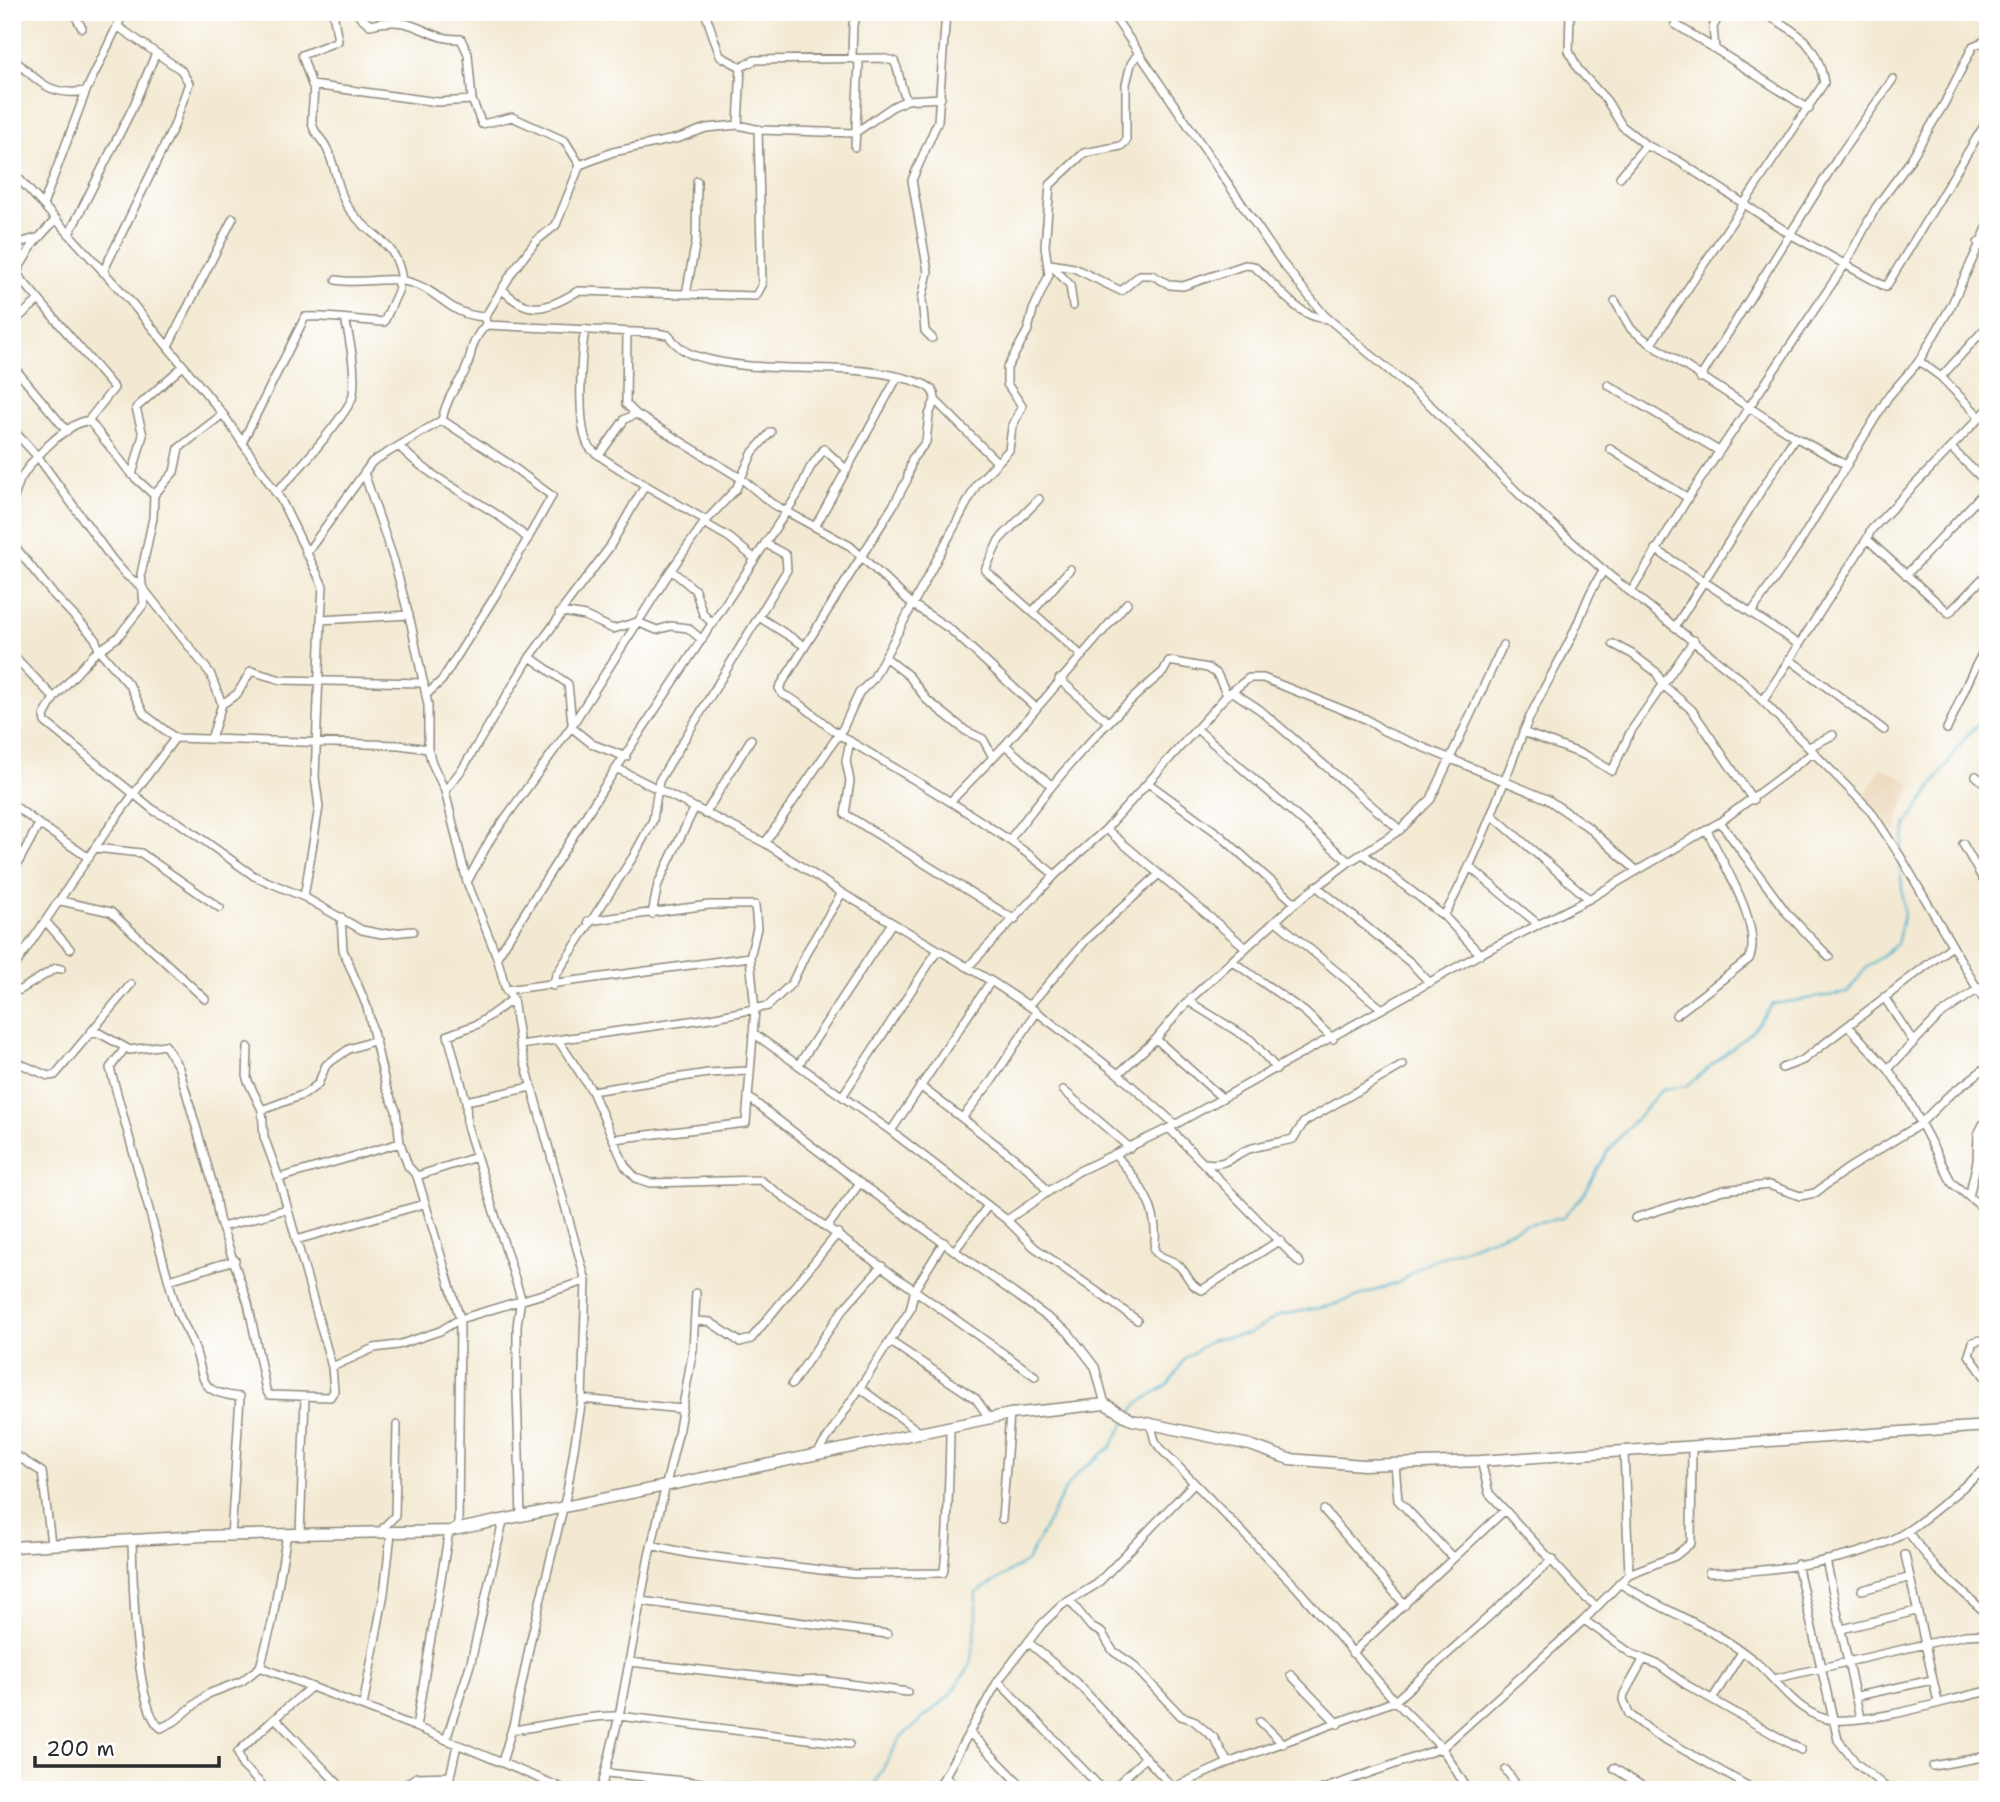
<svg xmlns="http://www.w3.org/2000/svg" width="2000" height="1802" font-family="'Shantell Sans',sans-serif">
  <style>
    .built { fill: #ecd7ba }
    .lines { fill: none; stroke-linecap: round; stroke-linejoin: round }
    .stream { stroke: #4db1cc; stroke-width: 2 }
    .street-casing { stroke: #8f8a7e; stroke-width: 10 }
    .secondary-casing { stroke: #8f8a7e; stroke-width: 13 }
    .street { stroke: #fff; stroke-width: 7 }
    .secondary { stroke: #fff; stroke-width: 10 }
  </style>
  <rect width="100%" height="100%" fill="#fff"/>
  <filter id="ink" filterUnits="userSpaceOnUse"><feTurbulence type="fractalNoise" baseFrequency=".0143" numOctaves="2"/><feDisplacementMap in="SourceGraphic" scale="14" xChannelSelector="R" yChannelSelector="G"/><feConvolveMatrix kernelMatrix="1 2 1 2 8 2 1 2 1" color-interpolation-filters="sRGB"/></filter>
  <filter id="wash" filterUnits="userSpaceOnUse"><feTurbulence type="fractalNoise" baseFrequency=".00686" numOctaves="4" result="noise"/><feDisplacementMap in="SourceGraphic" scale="28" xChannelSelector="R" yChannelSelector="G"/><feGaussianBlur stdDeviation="1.57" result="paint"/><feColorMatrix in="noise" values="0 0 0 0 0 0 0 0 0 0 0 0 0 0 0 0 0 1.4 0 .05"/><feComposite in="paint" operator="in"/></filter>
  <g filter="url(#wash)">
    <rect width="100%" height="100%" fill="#f3e9d2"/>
    <path class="built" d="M1882,767l31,17 -15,33 1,10 -7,6 -29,-35z"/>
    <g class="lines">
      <path class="stream" d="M1901,850l6,-26 59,-88 22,-21
        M1131,1414l6,-10 32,-20 16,-26 27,-18 37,-6 31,-19 50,-9 68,-23 26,-19 104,-40 35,-6 21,-24 23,-42 55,-63 25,-3 64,-54 22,-28 74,-11 19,-25 31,-24 7,-30 -4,-51
        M871,1790l29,-52 49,-42 21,-30 6,-39v-34l51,-32 39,-73 14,-17 31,-24 15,-26"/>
    </g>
  </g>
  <g filter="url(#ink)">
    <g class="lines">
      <g class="street-casing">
        <path id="street" d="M73,12l9,16
          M333,12l5,29 -36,14 10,30 126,17 34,-2 10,24 30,-7 53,24 15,24 -24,60 -20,16 -23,30 -28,46 1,8 170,8 12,2c7,9 14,16 25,20 71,24 160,2 230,29 8,3 12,8 12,16l61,61
          M355,12l15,13c47,-12 55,16 91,14l7,15 4,46
          M705,12l15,44 21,11 -3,58
          M1111,12l169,248 44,55 106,90 91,91 88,79 133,105 128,130 32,49 86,148
          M1570,12l-1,39 9,18 29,32 15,25 24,19 31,15 113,74 96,53 102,-168
          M1721,12l-8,15 2,22 94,60
          M1675,24l40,25
          M12,58c26,22 36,39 74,33
          M741,67l14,-7 126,-2 13,3c7,13 5,26 13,39
          M313,85c2,14 -2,25 -1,38 2,10 8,14 13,22 11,19 11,42 22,61 22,33 50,32 55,75
          M855,147l4,-85 -7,-5 1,-33 6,-12
          M580,165l33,-13 66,-14 27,-10 32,-3 22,5 95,3 37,-26 15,-7 34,-2
          M12,171l119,131 92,112 58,86 42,86 -2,34 88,-5
          M1620,177l26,-32
          M43,205l43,-114 38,-79
          M56,219l-22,24 -18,30 98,115 -27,34
          M69,234l65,-129 22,-52
          M1978,243l10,5
          M12,245l28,-8
          M1050,264l24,4 47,23 19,-16h12l18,10 13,1 62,-21 8,1c25,17 40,51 75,53
          M1050,264l20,21 3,21
          M103,272l71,-146 15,-43 -8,-13 -64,-44
          M336,280c25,5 51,-5 76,3 30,9 35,32 73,34
          M502,289c26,28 47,20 76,2l178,5 6,-11 -4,-156
          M686,294l10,-53 1,-60
          M1615,301l16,28 20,15 144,93 51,28
          M12,323l27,-23
          M585,329c-4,23 -9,102 5,119 9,10 42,28 55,37
          M627,332l-1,72 10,10 106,65 29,24 79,43 62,58 38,25 85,78
          M932,338l-7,-7 -3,-32 6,-27 -16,-92 26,-59 8,-109
          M1651,344l173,-261c-7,-42 -28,-51 -62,-71
          M168,346l65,-128
          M1919,361l22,16 38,39
          M12,365l55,66
          M1941,377l47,-52
          M1700,378l139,-222 54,-77
          M1608,385l111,66
          M935,400l-6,15 -3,27 -14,17 -5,21 -14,26 -114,182 3,6c24,10 39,30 61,43 72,44 146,84 212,138
          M1988,409l-117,121 -4,9 82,74 39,-40
          M12,429l26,28 74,102 14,16 17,13 67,85 12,31 -11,35
          M242,443l63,-126c26,-2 52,4 79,5l15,-33 -2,-9
          M399,446c37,39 90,56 129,93
          M1951,448l37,36
          M1610,449l78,49
          M600,454l25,-35 11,-5
          M364,473l30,88 17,63 17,81v44l4,14 13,28 22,91 30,75 9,33 7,9 7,46 66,236 -4,118 -15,93 -36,147 -17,83 -12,40
          M132,475l11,-40 -7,-27 47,-42
          M275,492c16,-12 75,-81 78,-97 3,-25 -2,-51 -8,-76
          M154,495l20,-23 5,-24 44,-34
          M1039,499l-40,41 -14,30 97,86
          M12,501c4,-7 5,-14 8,-21 12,-21 41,-51 64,-59l7,2 41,52 22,20 -1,23 -12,56 3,30 -26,33 -25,18 -39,43 -10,18 1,6 111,90 22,10 76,54 50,21 58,33 20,4 31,-3
          M704,523l26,15 25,21
          M815,527l82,-149
          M12,543l41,51 42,44 4,12 31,36 14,28 31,24 224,7 29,4
          M1655,549l143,95
          M306,554l66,-92 70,-42c4,-19 11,-29 21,-45 11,-19 4,-30 23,-50
          M671,570l24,20 8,24 10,10
          M1906,575l82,-87
          M1631,592l57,-94 158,-235 30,-56 32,-43 36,-60 29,-58 15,-6
          M1034,610l36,-41
          M1751,613l46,-66 91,-150 31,-36 32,-55 37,-80
          M559,614l50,-66 36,-63 62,36
          M759,617l46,29
          M1675,627l120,-190
          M1613,644l19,10 24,18 7,13 29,25 61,90
          M12,654l42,44
          M530,657l38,27 4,39
          M885,657l24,19 18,24 39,31 17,8 10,18
          M1789,659l95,71
          M1059,679l49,43
          M1233,692l26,17 141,121
          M426,695l16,-15 53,-84 57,-100 -43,-32 -67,-44
          M1763,701l104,-162
          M222,704l15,-10 14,-23 30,9 143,3
          M571,727l21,17 34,13
          M1947,729c15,-31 22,-55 41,-85
          M1198,730l151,132
          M1523,732l64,24 25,15 19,-40 63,-91
          M850,741l-4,20 4,20 -5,33 170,106
          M1005,745l46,40
          M1809,747l24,-12
          M618,769l147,74 77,50 149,88 38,25 89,68 57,50
          M1976,776l12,10
          M1148,783l72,52 75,68
          M445,791l18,-23 67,-111 33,-45 22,4 28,13 24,-7 20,8 14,-4 17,2 14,12
          M951,801l54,-56 122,-142
          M12,804l27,20
          M705,814l46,-75
          M1493,816l96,83
          M1720,822l66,90 43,45
          M1106,829l139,118
          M1010,839c46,-60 94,-119 153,-167l6,-11 39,7 9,6 10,21
          M765,843l78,-115 16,-35 14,-14 104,-195 32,-34 3,-23 10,-21 -15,-22v-16l21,-38 5,-20 16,-35 -4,-29 5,-61 34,-32 37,-7 5,-5v-57l5,-20 8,-12
          M1963,844l25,44
          M95,848l46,5 79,55
          M1363,854l81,62 36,38
          M1471,868l68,57
          M12,874l27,-50 50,34
          M467,882l24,-44 80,-111 100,-157 33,-47 32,-34 17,-37 18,-20
          M1316,886l95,77 18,19
          M304,897l15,-90 -4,-30 6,-157
          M61,901l50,11 94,87
          M652,914l6,-30 36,-75
          M1444,916c35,-63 53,-117 79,-183 12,-31 31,-61 46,-91 13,-25 18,-49 35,-72
          M341,917l2,33 24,57 19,80 10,23 4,33 8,23 9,10 43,143 -2,210
          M588,921l121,-16h46l2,23 -7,29 5,53 -9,113 -132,16
          M1276,921l106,88
          M47,923l23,26
          M497,957l107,-170 194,-293 12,-26 14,-19 23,21
          M1232,961l73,51 28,27
          M968,967l87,-92 51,-46 121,-134 22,-17h14l103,41 18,12 163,68 41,28 48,43
          M12,970l93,-137 70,-95
          M1988,982l-49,34 -51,53 18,26 46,88 36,29
          M553,986l3,-11 77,-118 20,-37 6,-39 128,-211 -1,-15 -21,-12
          M12,990h8l36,-22 5,1
          M506,990l244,-33
          M1884,997l29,44
          M513,999l-35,25 -30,11 18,66 1,25 54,172 -4,28v66l4,125
          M1188,1001l63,39 26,29
          M1029,1006l57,-66 73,-66
          M1676,1015l73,-56c15,-31 -28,-99 -42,-129
          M1848,1026l40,43
          M753,1033l138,98 116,89 27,27 103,73
          M91,1034l8,-1 31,17 35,-5 14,23 34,117 6,34 29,84 18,87 3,5 61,2 4,-6 -2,-24 -53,-189 -15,-41 -2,-27 -15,-31 1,-32
          M1156,1039l66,59
          M558,1040l34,51 33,75 11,12 14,5 110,-3 275,196
          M520,1045l191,-27 57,-12 24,-23 16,-34 34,-56
          M125,1048l-15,20 67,243c5,12 13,23 17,35 12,35 3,46 46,51l-9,139
          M12,1060l36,16 7,-1 76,-91
          M799,1064l93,-141
          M1782,1068l21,-8 149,-114
          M1118,1074l38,-35 32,-38 107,-98 54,-41 51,-32 31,-31 72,-154
          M920,1086l111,85 17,21
          M1063,1090l67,58
          M592,1091l116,-18 40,-2
          M843,1095l95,-145
          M748,1097l112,86 208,149 27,35 10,37
          M466,1101l65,-14
          M262,1110l43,-16 13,-10 8,-19 23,-16 27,-9
          M963,1117l30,-38 43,-66
          M1169,1128l131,135
          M891,1131l100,-150
          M1116,1155c24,30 45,54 38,95 7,10 16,8 24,15 10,8 11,21 24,25l78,-50
          M1204,1163c19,3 24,-3 40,-12 14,-6 34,-8 49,-12l11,-17 99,-57
          M417,1176l59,-19
          M279,1178l121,-35
          M1969,1197l8,-36 1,-27 10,-19
          M1635,1218l88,-28 46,-5 31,11 15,-3 32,-24 72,-44 28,-28 41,-31
          M1007,1220l70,-48 92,-44 311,-174 109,-55 131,-77 94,-70
          M828,1226l32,-43
          M222,1227l65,-18
          M296,1240l128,-36
          M955,1250l32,-43
          M169,1280l66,-20
          M695,1321l15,1 30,20 11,-3 87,-106
          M1988,1338l-15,4 -4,13 19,26
          M891,1342l85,57 14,20
          M332,1367l42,-19 24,-3 42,-14 20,-12 126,-38
          M792,1384l50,-73 40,-45
          M860,1388l61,45
          M582,1399l100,10
          M1150,1422l5,19 7,9 134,137 99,114 47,47 26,42
          M1624,1452l5,122
          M12,1453l30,19 9,71
          M817,1454l93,-144 5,-21 29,-47
          M1481,1461l8,32 98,106 10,7
          M1395,1464l3,36 55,58
          M1324,1510l81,95
          M1002,1519l8,-105
          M1907,1531l30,38 51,46
          M300,1534l5,-137
          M382,1534l2,-7 11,-11 2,-91
          M132,1540c1,36 2,169 29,188l14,-7 33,-27 34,-13 18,-14 12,-44 15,-89
          M651,1545l40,9 163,20 89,-1c4,-7 7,-128 7,-145
          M1905,1555l33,147
          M1826,1560l34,158
          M1797,1564l41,176 18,23 33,27
          M1709,1573c56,-1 153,-11 200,-43 26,-18 51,-41 76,-61l3,4
          M1619,1583c45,29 98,45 139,81 22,20 44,55 77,56 44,2 108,-19 153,-29
          M1862,1590l46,-12
          M641,1601l246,33
          M1071,1602l20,25 11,6 11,18 19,13 49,52 12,4 21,18 14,25
          M1584,1620l48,34 27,11 26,19 116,66
          M1842,1629l74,-18
          M1028,1642l52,44 95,104
          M1352,1653l152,-142
          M1643,1660l-19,34 -1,6 6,14 23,18 103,58
          M630,1662l168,19 23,-1 86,12
          M260,1667l156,60 151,63
          M1291,1675l47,49
          M1773,1679l192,-44 23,-1
          M998,1681l105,109
          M311,1687l-36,31 69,72
          M1857,1696l75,-16
          M1713,1698l29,-46
          M363,1706l21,-113 7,-59
          M1260,1721l23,23
          M416,1727l33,-196
          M512,1730c37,-4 71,-15 107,-14l230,28
          M970,1733l56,57
          M446,1740l25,-78 32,-141
          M1933,1766l55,-10
          M1614,1768l34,22
          M1506,1770l14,20
          M607,1773l162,17
          M946,1776l12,14
          M1174,1787l54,-24 167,-62 158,-142
          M267,1790l-25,-25 -4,-13 37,-34
          M396,1790l21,-13 32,-1
          M447,1790l10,-45
          M601,1790l18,-74 30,-160 29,-122 15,-85 3,-56
          M645,1790l4,-13
          M937,1790l61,-109 44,-57 20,-19 35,-21 97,-101
          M1112,1790l34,-33
          M1320,1790l122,-42 142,-128 45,-46 46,-18 16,-13 1,-97"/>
      </g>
      <g class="secondary-casing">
        <path id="secondary" d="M12,1547l190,-11 247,-5 561,-117 95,-10 27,16 118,25 39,14 74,6 118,-4 507,-35"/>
      </g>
      <use href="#street" class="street"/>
      <use href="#secondary" class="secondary"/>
    </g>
  </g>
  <rect width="2000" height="1802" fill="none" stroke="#fff" stroke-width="42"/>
  <path d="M35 1756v10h184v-10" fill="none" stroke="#2b2b2b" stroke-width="3.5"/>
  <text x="46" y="1756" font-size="21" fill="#2b2b2b" stroke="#ffffff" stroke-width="5" paint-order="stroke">200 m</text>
</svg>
